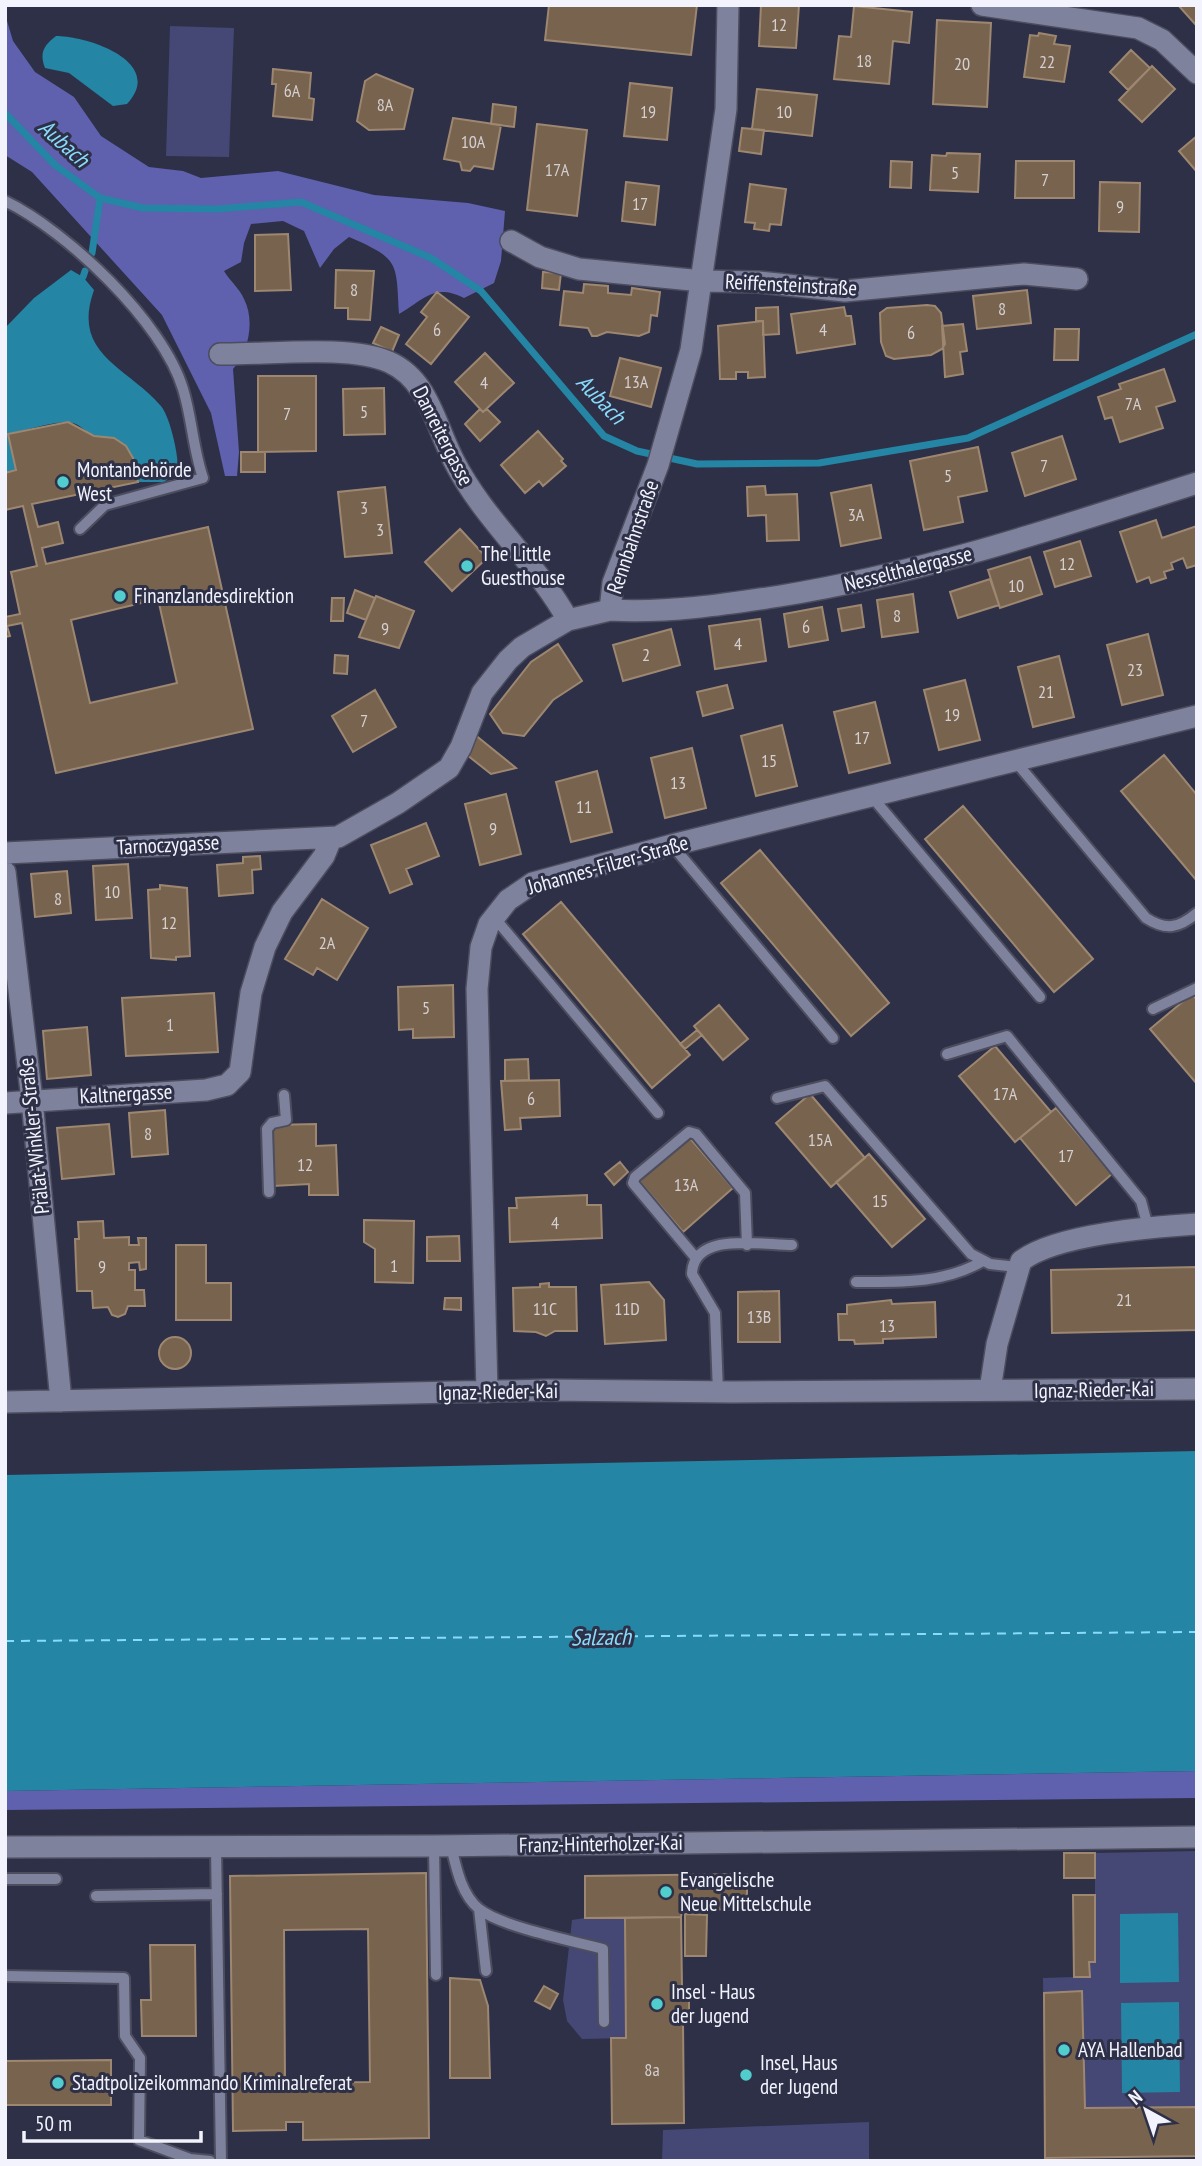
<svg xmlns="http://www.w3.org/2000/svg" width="1202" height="2166" font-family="'PT Sans Narrow',sans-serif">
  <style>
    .green { fill: #454775 }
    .forest { fill: #5f60ae }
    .water { fill: #2485a4 }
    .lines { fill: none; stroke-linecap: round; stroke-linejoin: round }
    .stream { stroke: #2485a4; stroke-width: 7 }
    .ferry { stroke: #88dbfa; stroke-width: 2; stroke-dasharray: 9 7; stroke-linecap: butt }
    .building { fill: #78634e; stroke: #9d8771; stroke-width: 2; fill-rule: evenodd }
    .lane-casing { stroke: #4c4d5f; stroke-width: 14 }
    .street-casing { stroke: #4c4d5f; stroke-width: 24 }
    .lane { stroke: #7f829d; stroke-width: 10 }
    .street { stroke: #7f829d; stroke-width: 21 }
    .poi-dot { fill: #52cdcd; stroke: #2e3047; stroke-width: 2.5 }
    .labels { text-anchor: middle; stroke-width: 6; stroke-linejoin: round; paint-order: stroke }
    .number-label { font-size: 18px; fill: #d4cfd1 }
    .street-label { font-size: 21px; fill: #f2f3fd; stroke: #2e3047 }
    .poi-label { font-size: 21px; fill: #f2f3fd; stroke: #2e3047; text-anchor: start }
    .water-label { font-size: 23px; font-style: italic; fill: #88dbfa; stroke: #2e3047 }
  </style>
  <rect width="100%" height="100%" fill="#2e3047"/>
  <path class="green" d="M170,26l64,2 -5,129 -63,-1z
    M1197,1851v305l-152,2 -2,-180 31,-1 -1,-82h22v-42z
    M585,1918h40l1,120 -44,1 -15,-18 -4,-21 9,-80z
    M869,2122v39h-207l1,-31z"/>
  <path class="forest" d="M5,14l8,27 22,31 39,25 27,39 48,31 34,4 18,7 77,-7 96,24 94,8 37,8 -4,50 -7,22 -30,15c-30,-15 -39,1 -65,16 -3,-52 1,-55 -50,-77l-15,12 -14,19 -16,-37 -21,-10 -32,3 -7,19 -3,19 -17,9c6,10 16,18 20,28 11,21 5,53 -11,70l6,83 -2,24h-12l-14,-63 -49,-98 -130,-143 -27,-17z
    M1197,1771v27l-1192,12v-19z"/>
  <path class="water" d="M56,36c32,0 110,26 71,68l-14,2 -44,-33 -24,-5c-6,-15 -1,-23 11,-32z
    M71,270l12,7 11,13c-23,64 32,76 66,115 10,10 19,52 18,66l-14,11h-26c-8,-36 -6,-38 -42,-46 -9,-2 -15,-11 -23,-13 -13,-4 -50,8 -64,11l7,36 -11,3v-145l29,-30z
    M1197,1451v320l-1192,20v-316z
    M1178,1913l1,69 -59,1v-69z
    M1179,2002l1,90 -58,1 -1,-90z"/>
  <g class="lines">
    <path class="stream" d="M5,113l50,52 45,33 43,10 74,1 84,-7 130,56 50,33 123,145 33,15 60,13 122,-1 149,-25 229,-104
      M92,253l8,-55
      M83,277l2,-6"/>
    <path class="ferry" d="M5,1641l1192,-9"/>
  </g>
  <path class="building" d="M549,5h148l-6,50 -146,-15z
    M761,5h38l-3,43 -37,-2z
    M1178,5h19v18l-2,1z
    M854,6l58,6 -3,31 -16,-2 -4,43 -55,-5 5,-43 12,1z
    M937,20l54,3 -4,84 -54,-3z
    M1039,33l17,3 -2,8 16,2 -6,36 -40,-5 6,-42 8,1z
    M1131,50l19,18 -22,22 -18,-18z
    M1152,66l23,23 -33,33 -23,-22z
    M273,69l38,4 -2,25 5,1 -2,21 -39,-4 3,-32h-4z
    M376,74l37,15 -9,40 -35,1 -12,-9 8,-40z
    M630,83l42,5 -5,52 -43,-4z
    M757,89l60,6 -5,41 -60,-7z
    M493,104l23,3 -2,20 -23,-3z
    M453,118l48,7 -8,44 -19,-3 -4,5 -8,-1 -2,-8 -16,-3z
    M537,124l50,6 -10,86 -50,-6z
    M742,128l22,2 -3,24 -22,-3z
    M1197,136v36l-18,-21z
    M947,153l33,1 -2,38 -48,-2 2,-35 14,1z
    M891,161l21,1 -1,26 -21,-1z
    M1016,161h58v37h-59z
    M626,182l33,4 -4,39 -33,-4z
    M1100,182l40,1 -1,49 -40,-1z
    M750,184l36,5 -5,36 -11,-1 -1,7 -15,-2 1,-6 -10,-1z
    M288,234l3,56 -36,1v-56z
    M336,270l38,1 -4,49 -22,-1v-11h-13z
    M543,272l18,1 -2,17 -17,-2z
    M584,284l24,2v7l23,2 1,-7 28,4 -3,24 -6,-1 -2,17 -10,4 -32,-4 -10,4h-5l-4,-8 -28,-3 4,-34 19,2z
    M1027,290l4,33 -54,6 -4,-33z
    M437,292l32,25 -38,47 -25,-20 21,-27 -6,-5z
    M927,305l8,1 6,7 4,31 -3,5 -11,6 -37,4 -8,-3 -5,-14 -1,-29 7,-5z
    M778,307l1,27 -16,1v-14h-7v-13z
    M844,307l2,9h5l4,28 -58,9 -6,-39z
    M763,321l2,56 -17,1v-6h-12v7h-16l-2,-53z
    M963,324l4,27 -7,1 3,22 -18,3 -3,-51z
    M381,327l18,8 -7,17 -19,-9z
    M1055,329h24l-1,31h-24z
    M485,353l29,30 -31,29 -28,-30z
    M620,358l41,10 -10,39 -41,-11z
    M1164,369l11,32 -19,6 7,21 -43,14 -8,-25 -7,2 -7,-22 23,-8 -2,-5z
    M258,376h58v75l-58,1z
    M384,388l1,46 -41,1 -1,-46z
    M480,409l3,3 4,-3 13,13 -20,19 -15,-17z
    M68,422l26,14 20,2 12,8 7,12 5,24 -106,22 6,23 20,-5 5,21 -21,5 4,16 162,-37 45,202 -197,44 -34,-150 -15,3 3,10 -5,1v-20l15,-3 -9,-42 26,-6 -14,-60 -18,4v-37l11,-3 -8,-36zM158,599l19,84 -87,20 -19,-83z
    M538,431l25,28 -2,2 5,5 -23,20 -4,-5 -14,12 -24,-28z
    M1062,436l14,43 -51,17 -13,-43z
    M978,447l9,44 -29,6 5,25 -39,8 -14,-69z
    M241,452h24v20h-24z
    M871,485l10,53 -40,8 -10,-53z
    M765,486l1,9 31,-1 2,46 -32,1 -1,-26 -18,1 -1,-29z
    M385,487l7,66 -47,4 -7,-65z
    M1156,520l6,18 35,-12v39l-10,3 -4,-10 -12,5 2,6 -9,3 2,6 -15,5 -2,-6 -12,5 -17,-50z
    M460,529l27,29 -35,33 -27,-29z
    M1080,541l11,35 -36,11 -11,-35z
    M1030,557l12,37 -42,14 -12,-38z
    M990,579l9,26 -41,13 -8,-26z
    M355,590l20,8 -9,22 -19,-7z
    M913,594l5,38 -36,5 -5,-37z
    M376,596l38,15 -15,37 -40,-11z
    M332,598h12l-1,23h-12z
    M861,605l3,22 -22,4 -4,-22z
    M822,607l6,33 -39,7 -5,-33z
    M760,619l6,42 -51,8 -6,-43z
    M671,629l9,36 -57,16 -10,-36z
    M1148,634l15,61 -41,10 -15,-60z
    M558,644l24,37 -29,19 -29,36 -21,-3 -13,-19 41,-52z
    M335,655l13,1 -1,18 -13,-1z
    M1059,656l15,61 -41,10 -15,-60z
    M965,680l15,60 -41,10 -15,-60z
    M727,685l6,23 -30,8 -6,-24z
    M375,690l21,37 -43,25 -21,-36z
    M875,702l15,61 -41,10 -15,-61z
    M782,725l15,61 -41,10 -15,-60z
    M474,734l42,34 -25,6 -24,-19z
    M692,748l14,60 -41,10 -14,-60z
    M1164,755l33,40v86l-76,-90z
    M597,771l15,61 -41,10 -15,-60z
    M506,794l15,60 -41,11 -15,-61z
    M963,806l130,153 -39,33 -129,-153z
    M426,823l13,33 -33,13 6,15 -22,9 -19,-48z
    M760,850l129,153 -38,33 -130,-153z
    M260,856l1,13 -9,1 1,23 -34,3 -2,-31 26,-2v-6z
    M128,864l4,54 -36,2 -3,-54z
    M67,871l4,42 -36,4 -4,-43z
    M160,885l27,3 3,68 -14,1v3l-25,-2 -3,-68 12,-1z
    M322,899l46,29 -31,52 -20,-12 -4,7 -28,-16z
    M561,902l129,153 -38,33 -129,-154z
    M453,985l1,52 -41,1v-9l-14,1 -1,-43z
    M214,993l4,59 -92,4 -4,-58z
    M1192,994l5,6v84l-47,-55z
    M719,1005l29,34 -25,21 -29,-34z
    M87,1027l4,48 -44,4 -4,-48z
    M697,1030l5,5 -17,14 -5,-5z
    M995,1046l56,66 -36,30 -56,-66z
    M528,1059l1,21 -24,1v-21z
    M559,1080l1,36 -40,2 1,11 -16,1 -4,-49z
    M810,1094l55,64 -34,29 -55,-64z
    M1056,1108l56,66 -36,31 -56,-67z
    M165,1110l3,44 -36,3 -3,-44z
    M109,1124l5,50 -52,5 -5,-51z
    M316,1124v22l20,-1 2,50h-29v-11l-36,2 -2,-61z
    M689,1137l44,51 -50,44 -44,-51z
    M869,1154l56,65 -33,28 -56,-65z
    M620,1162l8,10 -14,13 -9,-11z
    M587,1195v10h14l1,33 -92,4 -1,-34h8l-1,-10z
    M364,1220l50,1 -1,62 -38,-1v-33l-11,-7z
    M103,1221l1,17 25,-1v8h10l-1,-7h8v31l-6,1 -1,-8 -10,1v7h6v20h9l1,16h-17l-3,8 -7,3 -6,-2 -4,-8 -15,1 -1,-17h-15l-2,-52h4l-1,-17z
    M459,1236l1,25h-33v-24z
    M176,1245h30v38h25v37h-55z
    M1197,1267v63l-145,3 -1,-63z
    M649,1282l15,18 2,40 -61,4 -4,-59z
    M549,1283v4h27l1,44h-22l-9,5 -10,-4 -22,-1 -1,-43 27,-1v-3z
    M779,1291l1,51h-42v-50z
    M445,1298h16v12l-17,-1z
    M891,1300l1,4 43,-2 1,35 -53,2v4l-28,1 -1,-4h-15l-1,-26h9v-9z
    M159 1353a16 16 0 1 1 32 0a16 16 0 1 1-32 0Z
    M1064,1853h31v25h-31z
    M426,1873l3,265 -126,2v-18h-17v8l-53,1 -3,-255zM368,1929l2,153 -85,1 -1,-153z
    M747,1874v35l-65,1 -1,7 -96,1v-42z
    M1073,1895h22v67h-6l1,15h-16z
    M685,1914l22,1 -1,41h-21z
    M681,1917l1,71h7v33h-6l1,102 -72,1 -1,-86h15l-1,-120z
    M150,1945h45l1,91h-54l-1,-36h10z
    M450,1978l30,2 8,26 2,72h-40z
    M544,1986l14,8 -8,15 -15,-8z
    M1082,1991l3,117 112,-1v49l-152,2 -1,-165z
    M111,2060v45h-106v-44z"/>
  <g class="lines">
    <g class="lane-casing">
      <path id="lane" d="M5,201c62,30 158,121 178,188 9,29 10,60 20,89l-98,27 -25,24
        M1016,762l130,156c20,13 33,10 51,-5
        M873,798l167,199
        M672,845l161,193
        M493,916l165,197
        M1153,1009l44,-21
        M947,1054l60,-18 134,165 7,26
        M777,1098l48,-12 146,168 19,10 27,3
        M269,1192l-2,-63 5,-6 14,-3 -2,-25
        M695,1257l-62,-74 2,-6 54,-45 7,2 49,59 2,52
        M856,1282c44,0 87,2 127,-21
        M718,1392l-3,-79 -23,-39c1,-43 69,-29 100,-29
        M434,1846l2,129
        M451,1846c5,21 10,48 28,63 23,18 94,32 124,40l1,73
        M216,1848l5,313
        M5,1879h51
        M96,1896l121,-2
        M479,1909l7,62
        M5,1976l119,2 1,58 15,22 -1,82 51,19 20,2"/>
    </g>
    <g class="street-casing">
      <path id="street" d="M982,5l156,23 24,12 35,33
        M511,241l29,16 39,12 123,12 56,1 87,9 179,-17 53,5
        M220,354c44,1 130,-10 169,8 40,18 46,63 65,99 30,59 82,101 114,159
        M610,610c57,3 113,-5 170,-14 143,-23 279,-69 417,-113
        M5,853l333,-16 60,-34 51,-35 12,-21 21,-54 26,-33 14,-13 46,-27 42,-10 3,-27 45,-118 33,-115 35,-241 2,-104
        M5,872l27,228 29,301
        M5,1103l201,-13 21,-5 13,-13 11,-79 14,-46 17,-35 42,-56 7,-17
        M990,1390l7,-46 24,-83c35,-27 131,-34 176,-37
        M487,1392l-10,-403 4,-42 8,-23 19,-24 25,-17 139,-38 525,-129
        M5,1402l543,-12 184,2 465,-3
        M5,1847l429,-1 763,-9"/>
    </g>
    <use href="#lane" class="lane"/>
    <use href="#street" class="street"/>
  </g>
  <g class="poi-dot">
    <circle cx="63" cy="482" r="7"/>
    <circle cx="467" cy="566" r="7"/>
    <circle cx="120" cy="596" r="7"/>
    <circle cx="666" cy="1892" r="7"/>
    <circle cx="657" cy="2004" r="7"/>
    <circle cx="1064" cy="2050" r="7"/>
    <circle cx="746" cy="2075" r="7"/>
    <circle cx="58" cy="2083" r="7"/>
  </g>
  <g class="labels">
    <g class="number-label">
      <text x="779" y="31">12</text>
      <text x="864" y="67">18</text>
      <text x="1047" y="68">22</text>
      <text x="962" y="70">20</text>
      <text x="292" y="97">6A</text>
      <text x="385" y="111">8A</text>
      <text x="648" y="118">19</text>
      <text x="784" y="118">10</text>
      <text x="473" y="148">10A</text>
      <text x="557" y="176">17A</text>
      <text x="955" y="179">5</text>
      <text x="1045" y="186">7</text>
      <text x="640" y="210">17</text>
      <text x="1120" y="213">9</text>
      <text x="354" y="296">8</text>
      <text x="1002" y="315">8</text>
      <text x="437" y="336">6</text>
      <text x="823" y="336">4</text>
      <text x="911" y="339">6</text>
      <text x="636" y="388">13A</text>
      <text x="484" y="389">4</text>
      <text x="1133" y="410">7A</text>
      <text x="364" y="418">5</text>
      <text x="287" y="420">7</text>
      <text x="1044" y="472">7</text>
      <text x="948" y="482">5</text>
      <text x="364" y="514">3</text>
      <text x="856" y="521">3A</text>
      <text x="380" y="536">3</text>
      <text x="1067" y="570">12</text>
      <text x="1016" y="592">10</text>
      <text x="897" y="622">8</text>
      <text x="806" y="633">6</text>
      <text x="385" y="635">9</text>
      <text x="738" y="650">4</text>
      <text x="646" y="661">2</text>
      <text x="1135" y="676">23</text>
      <text x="1046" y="698">21</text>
      <text x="952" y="721">19</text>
      <text x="364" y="727">7</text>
      <text x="862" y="744">17</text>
      <text x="769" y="767">15</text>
      <text x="678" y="789">13</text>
      <text x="584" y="813">11</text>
      <text x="493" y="835">9</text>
      <text x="112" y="898">10</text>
      <text x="58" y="905">8</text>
      <text x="169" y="929">12</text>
      <text x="327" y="949">2A</text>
      <text x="426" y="1014">5</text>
      <text x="170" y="1031">1</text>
      <text x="1005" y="1100">17A</text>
      <text x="531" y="1105">6</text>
      <text x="148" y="1140">8</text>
      <text x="820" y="1146">15A</text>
      <text x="1066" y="1162">17</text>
      <text x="305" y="1171">12</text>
      <text x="686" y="1191">13A</text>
      <text x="880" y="1207">15</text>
      <text x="555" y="1229">4</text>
      <text x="394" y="1272">1</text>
      <text x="102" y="1273">9</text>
      <text x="1124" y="1306">21</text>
      <text x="545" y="1315">11C</text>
      <text x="627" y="1315">11D</text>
      <text x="759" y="1323">13B</text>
      <text x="887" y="1332">13</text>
      <text x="652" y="2076">8a</text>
    </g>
    <g class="street-label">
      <text transform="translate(791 285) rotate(3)" y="7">Reiffensteinstraße</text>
      <text transform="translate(443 436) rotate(63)" y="7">Danreitergasse</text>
      <text transform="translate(633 537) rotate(-71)" y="7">Rennbahnstraße</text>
      <text transform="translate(908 569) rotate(-14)" y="7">Nesselthalergasse</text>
      <text transform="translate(168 845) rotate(-3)" y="7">Tarnoczygasse</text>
      <text transform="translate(608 865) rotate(-16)" y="7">Johannes-Filzer-Straße</text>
      <text transform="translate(126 1094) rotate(-3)" y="7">Kaltnergasse</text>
      <text transform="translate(34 1136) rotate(-96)" y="7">Prälat-Winkler-Straße</text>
      <text transform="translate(1094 1390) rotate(-1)" y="7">Ignaz-Rieder-Kai</text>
      <text transform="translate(498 1392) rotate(-1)" y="7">Ignaz-Rieder-Kai</text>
      <text transform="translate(601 1844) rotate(-1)" y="7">Franz-Hinterholzer-Kai</text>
    </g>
    <g class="poi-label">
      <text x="77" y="477">Montanbehörde<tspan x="77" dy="24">West</tspan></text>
      <text x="481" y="561">The Little<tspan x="481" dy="24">Guesthouse</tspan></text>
      <text x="134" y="603">Finanzlandesdirektion</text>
      <text x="680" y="1887">Evangelische<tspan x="680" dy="24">Neue Mittelschule</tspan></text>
      <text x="671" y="1999">Insel - Haus<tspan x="671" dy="24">der Jugend</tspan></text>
      <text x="1078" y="2057">AYA Hallenbad</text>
      <text x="760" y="2070">Insel, Haus<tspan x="760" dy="24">der Jugend</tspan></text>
      <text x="72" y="2090">Stadtpolizeikommando Kriminalreferat</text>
    </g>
    <g class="water-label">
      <text transform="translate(64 143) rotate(42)" y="8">Aubach</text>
      <text transform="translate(601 399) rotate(46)" y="8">Aubach</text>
      <text transform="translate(601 1637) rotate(-1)" y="8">Salzach</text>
    </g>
  </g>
  <rect width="1202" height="2166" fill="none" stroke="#f2f3fd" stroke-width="14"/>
  <g transform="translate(1146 2110) rotate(320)" stroke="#2e3047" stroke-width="5" paint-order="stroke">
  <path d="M0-5L12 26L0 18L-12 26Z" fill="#f2f3fd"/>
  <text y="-10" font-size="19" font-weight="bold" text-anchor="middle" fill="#f2f3fd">N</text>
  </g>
  <path d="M24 2131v10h177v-10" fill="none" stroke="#f2f3fd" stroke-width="3.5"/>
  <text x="35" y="2131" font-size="21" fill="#f2f3fd" stroke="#2e3047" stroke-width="5" paint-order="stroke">50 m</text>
</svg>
